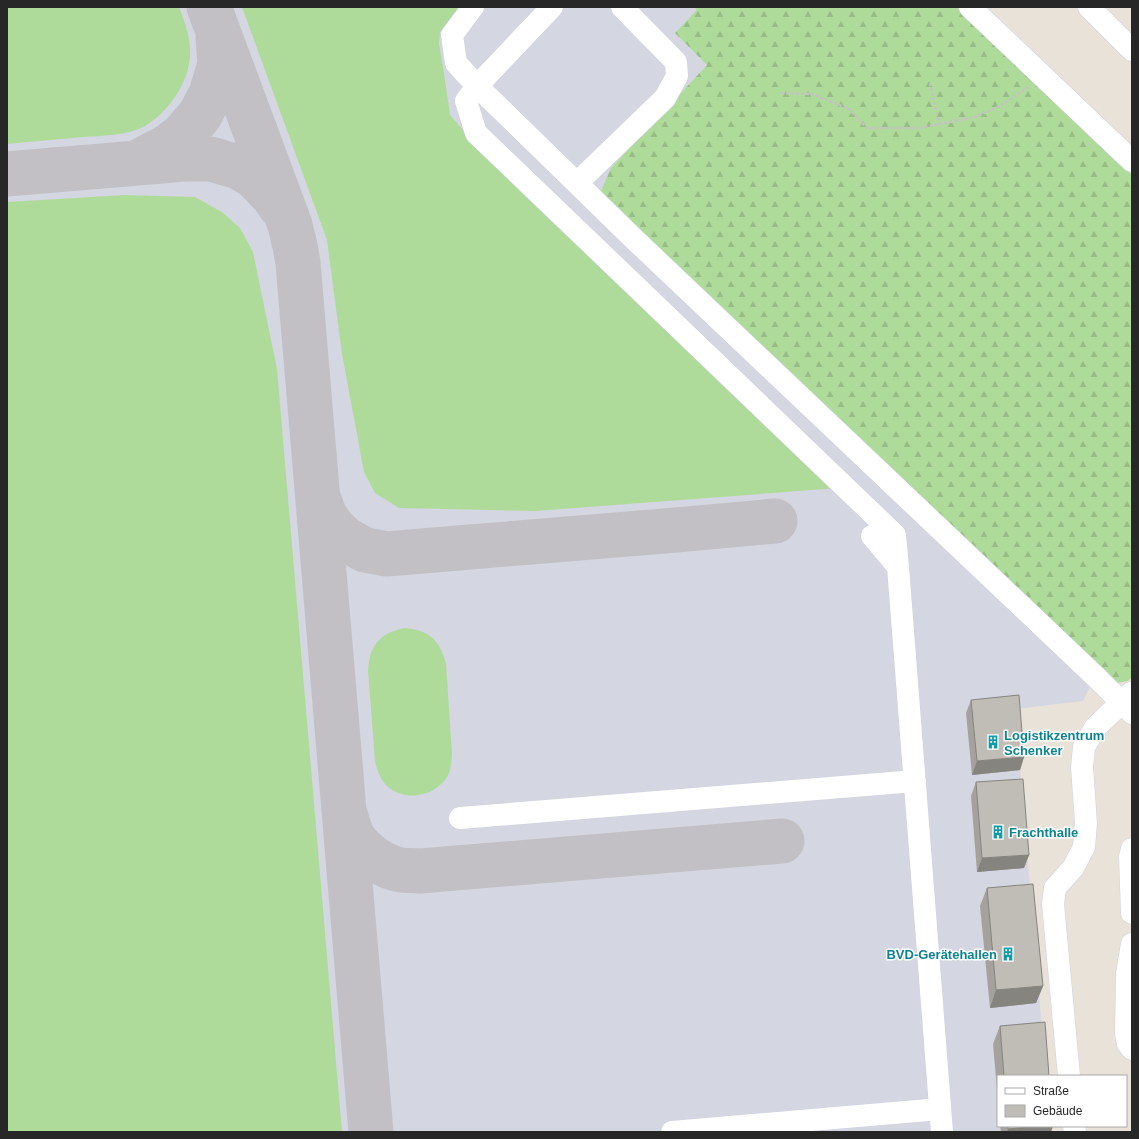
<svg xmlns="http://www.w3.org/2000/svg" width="1139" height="1139" font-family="Arial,sans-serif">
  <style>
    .airport { fill: #d4d6e1 }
    .grass { fill: #afdb9a }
    .forest { fill: url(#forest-firs) }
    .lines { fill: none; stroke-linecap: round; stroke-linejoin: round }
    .taxiway { stroke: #c2c0c4; stroke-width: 45 }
    .minor-casing { stroke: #cfd1df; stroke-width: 23 }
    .path { stroke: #c3c3c3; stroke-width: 2.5; stroke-dasharray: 3 2; stroke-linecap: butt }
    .minor { stroke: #fff; stroke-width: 22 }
    .wall { fill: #a5a29d }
    .shaded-wall { fill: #86847f }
    .building { fill: #c0bcb6; stroke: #86847f }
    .labels { text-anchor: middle; stroke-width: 3; stroke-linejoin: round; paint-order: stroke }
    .culture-label { font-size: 13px; font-weight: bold; fill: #0d838f; stroke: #fff; text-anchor: start }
  </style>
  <defs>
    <pattern id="forest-firs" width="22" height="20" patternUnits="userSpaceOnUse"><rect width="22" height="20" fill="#afdb9a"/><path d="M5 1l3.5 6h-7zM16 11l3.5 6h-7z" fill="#97bc85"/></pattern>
  </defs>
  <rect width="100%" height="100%" fill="#e8e2d9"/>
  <path class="airport" d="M7,7h687l3,3 11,54 -97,104 480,516 -8,17 -68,8 31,367h-48v50h52l1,6h-1044z"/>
  <path class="grass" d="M7,7h172c12,30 17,52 1,82 -9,15 -20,28 -35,37 -15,9 -44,10 -62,11 -25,2 -51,5 -76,7z
    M242,7h217l-6,10 -13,15 -1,12 5,29 6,42 14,16 375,357 -304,23 -136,-3 -24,-15 -11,-21 -22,-118 -15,-114z
    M125,195l70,2 27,15 18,16 13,24 24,117 65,763h-335v-930z
    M404,628c25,2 35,11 42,35l6,91c-1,9 -1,19 -7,26 -15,18 -41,21 -58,6 -7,-7 -10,-16 -12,-25l-7,-91c2,-25 11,-36 36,-42z"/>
  <path class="forest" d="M694,7h263l175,168v502l-4,4 -17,3 -512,-488 12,-28 96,-103 -32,-32 22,-23z"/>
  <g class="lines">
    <path class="taxiway" d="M209,7l81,218 5,21 3,17 73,869
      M140,161l27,-14 15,-11 18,-21 11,-21 9,-30 -2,-26
      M7,174l178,-15h26l27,8 16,9 21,22 5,8
      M318,497l7,19 9,13 11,10 20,11 22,4 71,-6 218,-18 99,-9
      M345,814c2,7 4,14 7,21 8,16 31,32 49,35 6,1 13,0 19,1l362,-30"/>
    <g class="minor-casing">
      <path id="minor" d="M473,7l-21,28 4,28 21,23 158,154 462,438 35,35
        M552,7l-75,79 -11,15 10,32 419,402 3,32
        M970,7l162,154
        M1089,7l43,43
        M577,183l88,-85 12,-22 -1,-14 -54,-55
        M872,536l26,31 44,565
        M460,818l455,-37
        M1132,849l-2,8 2,56
        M1132,944l-5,29 -1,61 2,10 4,5
        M1069,1076l-16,-172 2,-16 18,-20 11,-21 2,-24 -4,-56 2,-20 11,-19 36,-35
        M1074,1126l1,6
        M672,1132l268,-23"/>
    </g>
    <path class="path" d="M930,83l9,41
      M781,93l31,1 37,15 18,19h52l56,-11 25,-11 28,-19"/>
    <use href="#minor" class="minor"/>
  </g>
  <path class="wall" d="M971,700l53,57 -4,13 -48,5 -6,-62z
    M976,782l53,73 -5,13 -47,4 -6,-76z
    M987,888l56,98 -7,17 -46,5 -10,-102z
    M1000,1026l49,50h-51v24l-5,-56z
    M1000,1126h53l-2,6h-50z"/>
  <path class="shaded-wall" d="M1024,757l-4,13 -48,5 5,-14z
    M1029,855l-5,13 -47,4 5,-14z
    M1043,986l-7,17 -46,5 6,-18z
    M1039,1126h14l-2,6h-44l1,-3z"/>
  <path class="building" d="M1019,695l5,62 -47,4 -6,-61z
    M1023,779l6,76 -47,3 -6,-76z
    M1033,884l10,102 -47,4 -9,-102z
    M1045,1022l4,54h-45l-4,-50z
    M1008,1126h31l-31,3z"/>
  <defs>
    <g id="building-bare" transform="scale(1.08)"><path d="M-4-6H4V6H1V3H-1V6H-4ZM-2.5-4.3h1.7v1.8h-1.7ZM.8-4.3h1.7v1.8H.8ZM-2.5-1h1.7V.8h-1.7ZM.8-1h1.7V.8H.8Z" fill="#0f9aa8" stroke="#fff" stroke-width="2.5" paint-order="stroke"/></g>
  </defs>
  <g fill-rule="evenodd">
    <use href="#building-bare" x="993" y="742"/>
    <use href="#building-bare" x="998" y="832"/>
    <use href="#building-bare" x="1008" y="954"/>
  </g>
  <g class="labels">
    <g class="culture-label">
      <text x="1004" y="740">Logistikzentrum<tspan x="1004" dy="15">Schenker</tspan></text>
      <text x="1009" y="837">Frachthalle</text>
      <text x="997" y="959" text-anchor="end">BVD-Gerätehallen</text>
    </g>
  </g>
  <rect width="1139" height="1139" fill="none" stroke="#272727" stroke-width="16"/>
  <rect x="997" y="1075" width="130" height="52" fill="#ffffff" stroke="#a9a9a9"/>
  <rect x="1005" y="1088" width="20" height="6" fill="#ffffff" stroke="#a9a9a9"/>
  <text x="1033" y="1095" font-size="12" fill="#272727">Straße</text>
  <rect x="1005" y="1105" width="20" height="12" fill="#c0bcb6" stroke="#a9a9a9"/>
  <text x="1033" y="1115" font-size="12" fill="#272727">Gebäude</text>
</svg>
